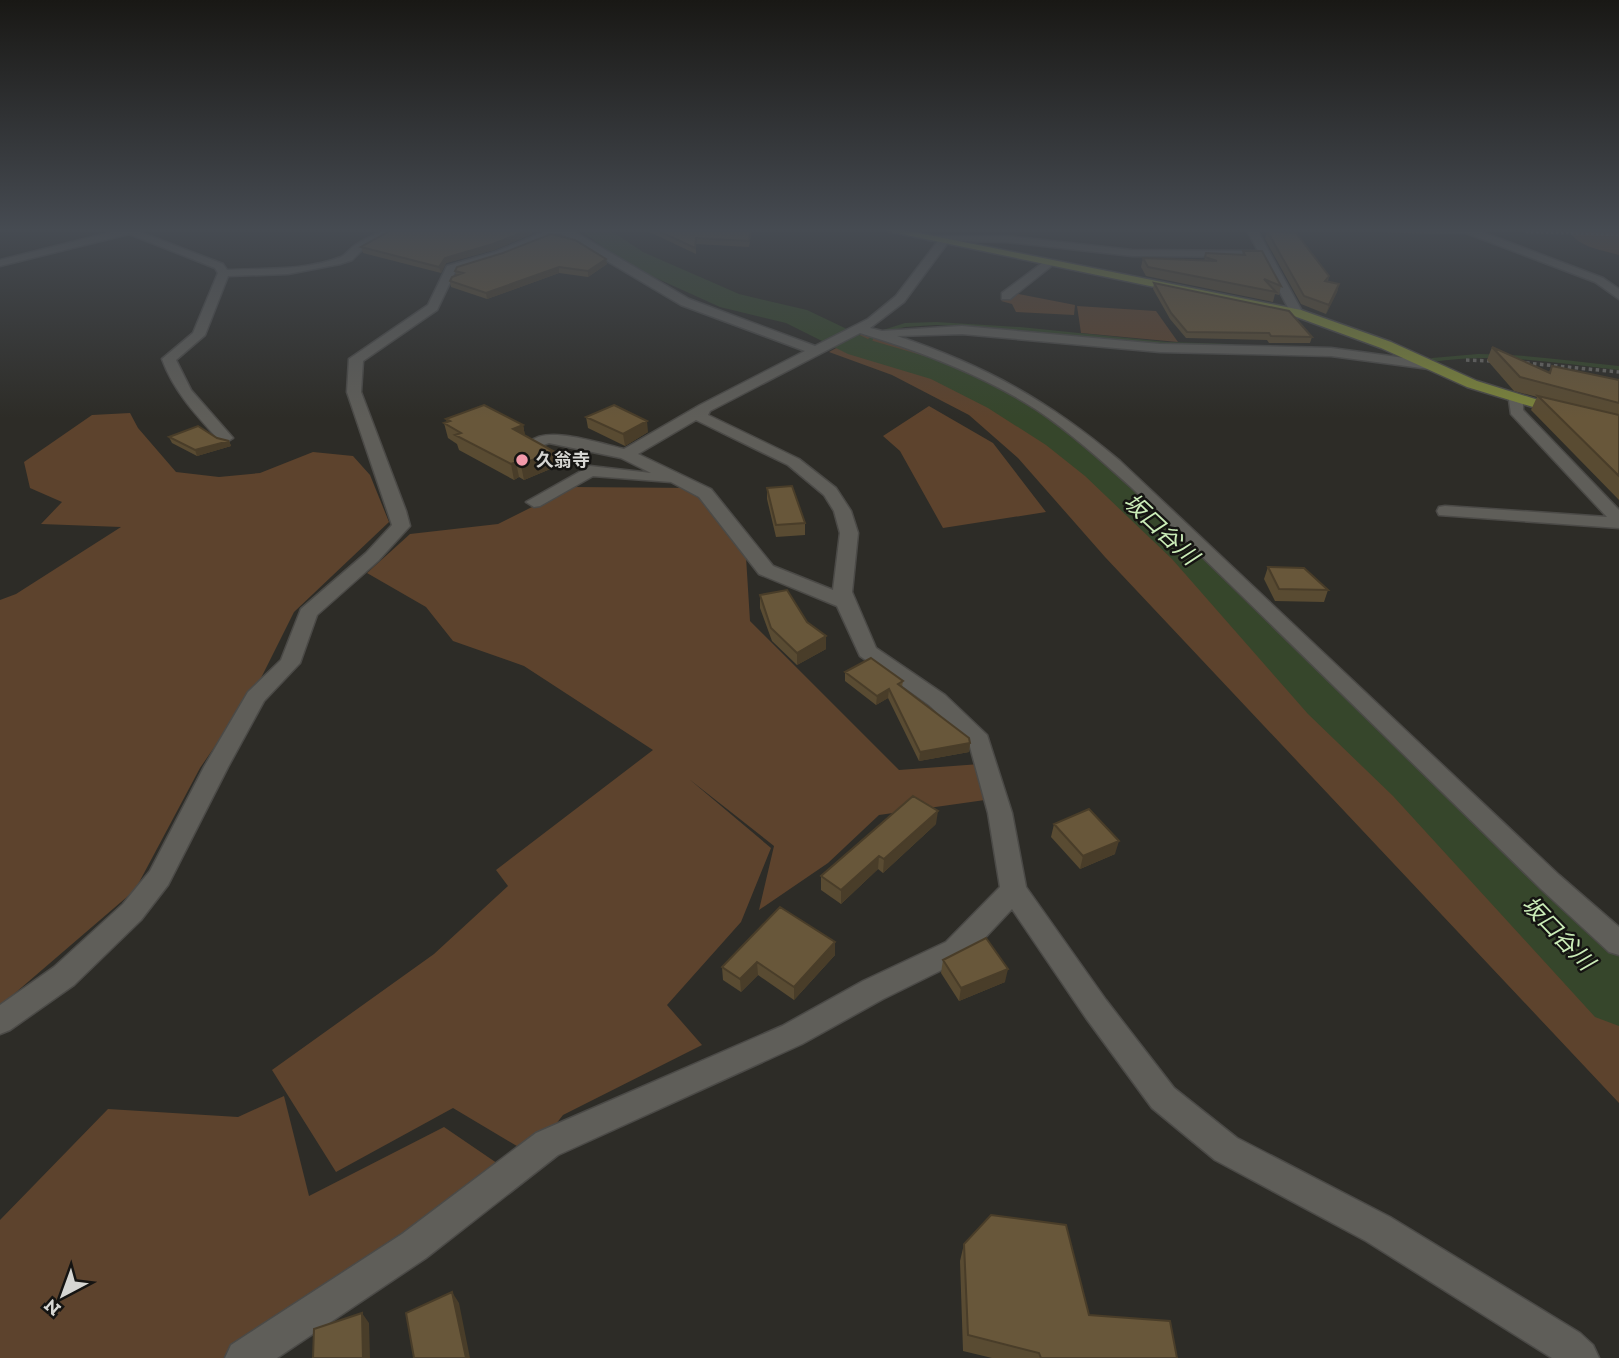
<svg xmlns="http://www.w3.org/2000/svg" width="1619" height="1358" font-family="'Zilla Slab','Noto Sans JP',serif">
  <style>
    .green { fill: #5d432d }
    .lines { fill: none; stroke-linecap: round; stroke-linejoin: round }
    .stream { fill: #36462b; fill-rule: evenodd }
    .river { fill: #36462b; fill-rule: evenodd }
    .minor-casing { stroke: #4b4a47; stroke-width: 3 }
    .major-casing { stroke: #4b4a47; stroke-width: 3 }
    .path-far1 { stroke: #666561; stroke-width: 2.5; stroke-dasharray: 2.5 2.5; stroke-linecap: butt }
    .path { stroke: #666561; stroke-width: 3.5; stroke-dasharray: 3.5 3.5; stroke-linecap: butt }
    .minor { fill: #5f5e59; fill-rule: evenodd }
    .major { fill: #7c843b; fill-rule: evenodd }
    .wall { fill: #594b32 }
    .shaded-wall { fill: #493d29 }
    .building { fill: #68573a; stroke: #493d29; stroke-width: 2 }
    .poi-dot { fill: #f39aaa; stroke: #151412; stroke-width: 2.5 }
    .labels { text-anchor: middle; stroke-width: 5; stroke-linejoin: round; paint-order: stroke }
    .far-poi-label { font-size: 18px; font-weight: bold; fill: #d6d6d3; stroke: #151412; text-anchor: start }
    .water-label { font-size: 23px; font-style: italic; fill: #cbedb8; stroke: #151412 }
  </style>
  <rect width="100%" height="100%" fill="#2d2c27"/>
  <path class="green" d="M1568,228h51v27c-17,-5 -44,-8 -51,-27z
    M1014,293l61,12 -1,10 -58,-3 -4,-8 -11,-3z
    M1077,306l79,5 22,31 -97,-9z
    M867,331l161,65 85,68 506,490v149l-514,-546 -87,-99 -49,-43 -77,-40 -63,-23z
    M929,406l64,37 53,69 -103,16 -43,-77 -17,-15z
    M130,413l8,15 38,44 43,5 41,-4 53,-21 40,4 17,19 19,47 -95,90 -35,70 -59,86 -65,122 -135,116v-406l16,-6 105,-67 -80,-3 21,-22 -32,-14 -6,-26 68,-47z
    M572,487l123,1 51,69 4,64 149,149 81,-6 5,36 -106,15 -51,48 -69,47 15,-64 -85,-67 82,69 -30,74 -74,83 35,40 -139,70 -31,40 -79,-47 -117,64 -64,-102 162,-116 74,-68 -12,-16 157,-120 -129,-84 -71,-25 -27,-34 -59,-34 43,-39 88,-10z
    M284,1096l25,100 135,-69 66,45 -258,186h-252v-138l108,-111 130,8z"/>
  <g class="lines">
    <path class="stream" d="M936,322l84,5 147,15 65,2 3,2 -3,2 -65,-2 -191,-19 -40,-2 -31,2 -19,5 -3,-2 22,-7z
      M871,337l2,1v2l-12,8h-4v-2z
      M1478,354c47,0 94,7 141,12v4c-63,-7 -124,-18 -187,-8l-3,-2 3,-2z"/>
    <path class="river" d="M578,228h29l36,24 96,42 68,16 63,30 85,25 57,29 60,35 41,31 89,81 142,149 89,78 186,183v75l-24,-9 -202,-221 -85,-82 -136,-155 -87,-83 -39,-31 -58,-37 -57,-29 -83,-25 -62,-31 -66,-16 -95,-43z"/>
    <g class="minor-casing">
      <path id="minor" d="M128,228h19l-7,4 83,32 4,6c37,-2 79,1 114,-13 6,-3 10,-10 16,-13 15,-9 30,-16 46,-16l-40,21 -11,11 -12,4 -52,10 -60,2 -23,59 -29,25 15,30 42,48 -8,5 -5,-2c-23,-25 -46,-49 -58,-82l31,-26 25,-60 -3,-5 -86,-34 -129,32v-6z
        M554,228h14l121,71 126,47 53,-27 28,-23 42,-55 -10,-1v-4h78l126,14 126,1 -12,-23h10l47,85 -2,3 -10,-3 -30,-56 -129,-1 -126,-14 -57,-1 -45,61 -34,26 12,3 80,-5 198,18 171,4 103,14v6l-5,1 -98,-13 -171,-4 -198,-18 -65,2c89,30 152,65 223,125l439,414 60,52v28l-10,-3 -68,-63 -409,-401c-30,-27 -61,-55 -95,-78 -54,-35 -115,-58 -177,-77l-150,78 -2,4 91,44 37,29 15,23 7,22 -6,59 24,56 69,47 42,40 25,78 14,74 80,113 68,88 63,50 153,79 190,116 13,12 6,13h-47l-186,-117 -151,-81 -63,-52 -66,-90 -74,-109 -46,49 -83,41 -81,45 -244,111 -132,103 -149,100h-52l6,-13 171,-111 134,-101 246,-107 81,-45 83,-39 54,-55 -12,-74 -19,-70 -40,-38 -69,-49 -23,-50 -78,-32 -60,-77 -28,-15 -78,-6 -53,30 -6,1 -8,-5 64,-36 61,7 -30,-15 -72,-15 -11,4 -5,-2 -3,-3c17,-17 71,2 94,7l76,-44 105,-54 -124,-46 -121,-72 -57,23 -47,14 -19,40 -74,51 -2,31 45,119 4,15 -32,35 -61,54 -17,48 -36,38 -36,66 -60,118 -27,35 -67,65 -64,45 -10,4v-29l54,-38 69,-63 27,-33 54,-104 44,-75 33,-32 20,-51 65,-56 26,-28 -45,-133 2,-33 79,-54 19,-39 48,-14zM696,420l92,45 36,30 10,16 6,22 -7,57 -60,-24 -62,-77 -73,-35z
        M1379,228h103v4l121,46 16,11v10l-24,-17 -129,-49 -82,-2z
        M1045,261l10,2 -45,36h-8v-6z
        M1516,396l7,4v10l96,100v18l-180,-13 -2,-4 2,-4 6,-1 162,11 -96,-103 -2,-14z"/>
    </g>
    <g class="major-casing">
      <path id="major" d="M873,228h21l407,82 90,32 86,39 87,27 2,3 -7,4 -92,-28 -86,-39 -87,-32z"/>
    </g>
    <path class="path-far1" d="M1526,232l93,3"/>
    <path class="path" d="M1466,360l27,1
      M1526,363l93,9"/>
    <use href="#minor" class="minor"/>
    <use href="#major" class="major"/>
  </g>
  <path class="wall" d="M641,228h107l3,6 -2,13 -53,-3v10z
    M531,229l1,5 -38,16 -48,13 -5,10 -78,-20 -2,-6z
    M1267,231l62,45 -1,5 11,3 -2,8 -11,22 -25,-10 -36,-65z
    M1243,251l38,35 -2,9 -4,-1 -2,8 -127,-26 -5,-9 2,-9 61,3 2,-8 36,2z
    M606,259l1,5 -19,13 -29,-4 -72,26 -36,-12 -1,-6 6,-5 -1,-5z
    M1154,283l158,54 -2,6h-41l-2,-3 -81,-2 -16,-19 -17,-30z
    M1492,347l57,25 3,-6 67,14v120l-88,-90 6,-13 -23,-6 -27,-31z
    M586,417l62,15 -23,14 -37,-18z
    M446,419l77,6 2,11 28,15 2,16 -31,13 -5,-3 -5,3 -55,-30 -2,-6 -9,-6 -4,-15 3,-1z
    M169,437l48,1 12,3 2,5 -34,10 -25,-13z
    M767,488l38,35v12l-29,2 -9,-38z
    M1268,567l60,23 -4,12 -49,-1 -11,-22z
    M760,595l47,27 19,14v13l-29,16 -25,-24 -12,-33z
    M845,672l58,9 -1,6 68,56 -1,9 -50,9 -31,-63 -12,7 -31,-24z
    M936,824l-53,49 -5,-4 -37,35 -20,-14v-14z
    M1054,824l61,30 -35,15 -29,-32z
    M780,907l55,48 -41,45 -36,-25 -17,17 -18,-12 -1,-13z
    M943,960l62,22 -46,19 -18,-28z
    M964,1244l125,71 88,43h-185l-29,-7 -3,-90z"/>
  <path class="shaded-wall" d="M531,229l1,5 -38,16 -48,13 -5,10 -2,-6 6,-9z
    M606,259l1,5 -19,13v-6z
    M559,267v6l-72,26 -1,-6z
    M1339,284l-2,8 -11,22 3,-9z
    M647,421l1,11 -23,14 -2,-12z
    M523,425l3,16 -13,-12z
    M229,441l2,5 -34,10 -2,-6z
    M553,451l2,16 -31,13 -3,-15z
    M516,462l3,15 -5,3 -3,-16z
    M826,636v13l-29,16v-12z
    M889,689l-1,9 -12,7 1,-9z
    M970,743l-1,9 -50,9 1,-9z
    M938,811l-2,13 -53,49 1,-14z
    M1119,841l-4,13 -35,15 3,-13z
    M879,856l-1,13 -37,35v-14z
    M835,942v13l-41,45v-13z
    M757,962l1,13 -17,17 -1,-13z
    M1008,969l-3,13 -46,19 2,-13z
    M452,1292l7,11 11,55h-4z
    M362,1313l7,10 1,35h-7z"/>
  <path class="building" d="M395,228h134l2,1 -38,15 -48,14 -6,9 -78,-20z
    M652,228h96l3,1 -2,12 -53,-3 -1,10z
    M1267,231l29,2 33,43 -4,5 14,3 -10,21 -25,-9z
    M551,234l24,6 31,19 -18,12 -29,-4 -73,26 -36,-12 2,-4 11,-4 -8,-2 2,-4 46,-14z
    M1243,251h19l19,35 -17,-7 12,13 -128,-25 -5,-9 74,3 -12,-4 1,-4 39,2z
    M1154,283l135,28 23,26 -41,-1 -2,-3 -82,-1 -16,-19z
    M1492,347l58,26 2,-7 67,14v23l-99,-26z
    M1538,396l81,19v61z
    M484,405l39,20 -10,4 40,22 -32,14 -5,-3 -5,2 -56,-29 6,-2 -17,-10 6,-2 -4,-2z
    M614,405l33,16 -24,13 -37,-17z
    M198,426l19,12 12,3 -34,9 -26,-13z
    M792,486l13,37 -29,2 -9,-37z
    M1268,567l36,1 24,22 -49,-1z
    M787,590l20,32 19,14 -29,17 -26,-25 -11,-33z
    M871,658l32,23 -5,3 71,54 1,5 -50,9 -31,-63 -12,7 -32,-24z
    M913,796l25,15 -54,48 -5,-3 -38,34 -20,-14z
    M1089,809l30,32 -36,15 -29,-32z
    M780,907l55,35 -41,45 -37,-25 -17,17 -18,-12z
    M986,938l22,31 -47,19 -18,-28z
    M991,1215l75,10 23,90 81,6 7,37h-136l-2,-5 -71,-18 -4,-91z
    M452,1292l14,66h-52l-8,-45z
    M362,1313l1,45h-50l1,-29z"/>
  <linearGradient id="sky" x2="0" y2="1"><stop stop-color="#191815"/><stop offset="0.55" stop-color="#464b52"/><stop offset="1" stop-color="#464b52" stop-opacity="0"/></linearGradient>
  <rect width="1619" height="418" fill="url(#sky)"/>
  <circle class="poi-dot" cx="522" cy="460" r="7"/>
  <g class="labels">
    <g class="far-poi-label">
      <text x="536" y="466">久翁寺</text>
    </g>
    <g class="water-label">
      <text transform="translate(1161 529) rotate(43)" y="8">坂口谷川</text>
      <text transform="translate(1558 933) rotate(46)" y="8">坂口谷川</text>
    </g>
  </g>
  <g transform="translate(63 1295) rotate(221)" stroke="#151412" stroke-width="5" paint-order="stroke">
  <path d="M0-5L12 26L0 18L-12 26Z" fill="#d6d6d3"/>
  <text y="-10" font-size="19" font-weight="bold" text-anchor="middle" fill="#d6d6d3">N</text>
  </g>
</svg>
